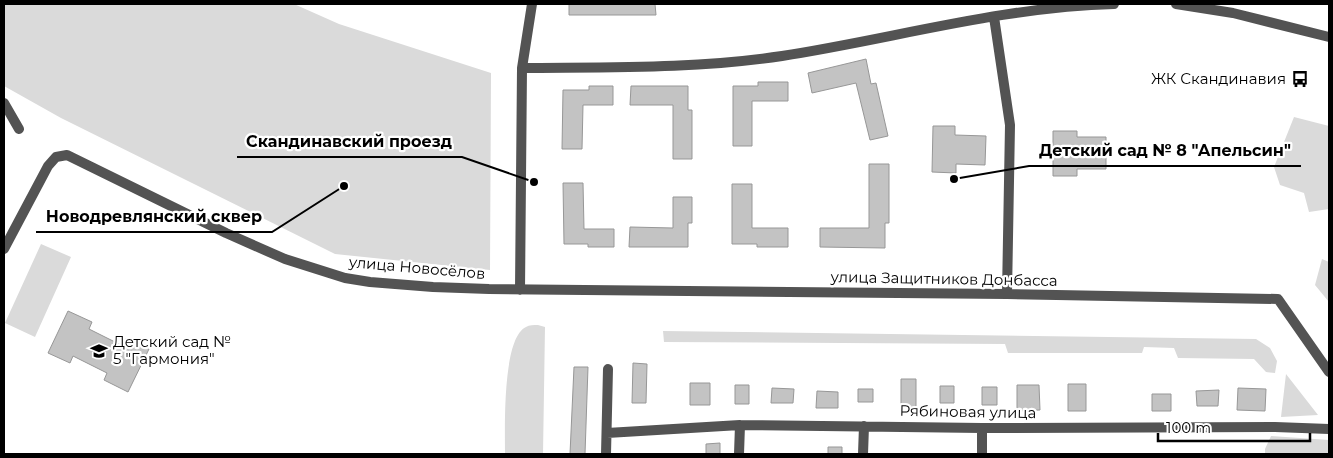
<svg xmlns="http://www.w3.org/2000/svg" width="1333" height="458" font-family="Montserrat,sans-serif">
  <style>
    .green { fill: #dadada }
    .building { fill: #c3c3c3; stroke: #979797 }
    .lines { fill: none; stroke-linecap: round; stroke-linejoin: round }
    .street { stroke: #535353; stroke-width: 10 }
    .labels { text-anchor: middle; stroke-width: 4.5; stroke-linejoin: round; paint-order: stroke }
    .poi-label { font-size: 15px; fill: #000; stroke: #fff; text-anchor: end }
    .street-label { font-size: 15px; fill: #000; stroke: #fff }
    .leader { fill: none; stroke: #000; stroke-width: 2 }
    .callout-dot { fill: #000; stroke: #fff; stroke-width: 2 }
    .callout-label { font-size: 16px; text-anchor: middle; font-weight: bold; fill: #000; stroke: #fff; stroke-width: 4.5; stroke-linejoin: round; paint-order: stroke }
  </style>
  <rect width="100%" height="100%" fill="#fff"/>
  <path class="green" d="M4,4h290l45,20 152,49 -1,197 -155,-16 -274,-136 -57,-32z
    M1294,117l35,9v83l-20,3 -5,-19 -24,-8 -6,-18z
    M41,244l30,13 -36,80 -30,-14z
    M1322,259l7,3v40l-14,-17z
    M538,325l7,2 -2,127h-38c0,-25 -3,-116 21,-127 3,-2 8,-2 12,-2z
    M663,331l593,8 14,9 7,13 -2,12 -9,-1 -12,-13 -76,-1 -4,-10 -30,-1 -2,6h-134l-3,-9 -341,-2z
    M1286,374l32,41 -37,2z
    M1271,436l58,4v14h-64v-5z"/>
  <path class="building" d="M569,4h86l1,11h-87z
    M866,59l5,25 5,-1 12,53 -18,4 -14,-57 -44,10 -4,-20z
    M758,82h30v19h-36v45h-19v-60h25z
    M589,86h24v19h-30l-1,44h-20l1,-59h26z
    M631,86h57v24h4v49h-19v-54h-43z
    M933,126h22v9l31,1 -1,29 -29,-1v9l-24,-1z
    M1053,131h24v6h29v32h-29v7h-24z
    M869,164h20v59h-4v25l-65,-1v-19h49z
    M563,183h20l1,46h30v18h-26v-3h-24z
    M732,184h20v44h36v19h-31v-3h-25z
    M673,197h19v26h-4v24h-59l1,-20 43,1z
    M68,311l24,11 -3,7 32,16 3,-7 25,11 -21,43 -24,-12 3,-7 -34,-17 -3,7 -22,-10z
    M633,363l14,1 -1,39h-14z
    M574,367h14l-3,87h-15z
    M901,379h15v28h-15z
    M690,383h20v22h-20z
    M1068,384h18v27h-18z
    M735,385h14v19h-14z
    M1017,385h22l1,25 -23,1z
    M940,386h14v17h-14z
    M982,387h15v18h-15z
    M772,388l22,1 -1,14h-22z
    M1238,388l28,1 -1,22 -28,-1z
    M858,389h15v13h-15z
    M1219,390l-1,16h-21l-1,-15z
    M817,391l21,1v16h-22z
    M1152,394h19v17h-19z
    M720,443v11h-14v-10z
    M828,447h14v7h-14z"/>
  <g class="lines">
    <path class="street" d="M1176,4l57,9 96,24
      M994,17l16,108 -3,169
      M522,68c87,-1 174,1 260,-12 110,-17 219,-49 332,-52
      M4,103l15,26
      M4,249l44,-83 8,-9 11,-2 159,78 59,26 60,19 25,4 63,5 56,2 518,5 271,5 51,73
      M520,290l2,-222 10,-64
      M607,433l133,-8 242,3 293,-1 54,2
      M606,454l2,-85
      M739,454l1,-29
      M863,454l1,-28
      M982,454v-26"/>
  </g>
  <defs>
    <g id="bus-bare" transform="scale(1.35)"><path d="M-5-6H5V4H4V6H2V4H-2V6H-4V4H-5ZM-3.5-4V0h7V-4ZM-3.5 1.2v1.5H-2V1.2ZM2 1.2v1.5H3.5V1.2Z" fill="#000" stroke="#fff" stroke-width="2.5" paint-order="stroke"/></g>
    <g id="school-bare" transform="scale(1.35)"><path d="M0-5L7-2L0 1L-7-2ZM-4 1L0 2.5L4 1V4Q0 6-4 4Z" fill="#000" stroke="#fff" stroke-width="2.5" paint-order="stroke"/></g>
  </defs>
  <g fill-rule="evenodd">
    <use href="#bus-bare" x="1300" y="79"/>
    <use href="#school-bare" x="99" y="351"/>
  </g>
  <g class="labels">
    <g class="poi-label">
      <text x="1286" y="84">ЖК Скандинавия</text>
      <text x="113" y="347" text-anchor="start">Детский сад №<tspan x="113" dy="17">5 "Гармония"</tspan></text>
    </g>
    <g class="street-label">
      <text transform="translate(417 268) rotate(5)" y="5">улица Новосёлов</text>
      <text transform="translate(944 279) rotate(1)" y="5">улица Защитников Донбасса</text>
      <text transform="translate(968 412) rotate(1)" y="5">Рябиновая улица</text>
    </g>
  </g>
  <path class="leader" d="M534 182L462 157H237M954 179L1029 166H1301M344 186L272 232H36"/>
  <g class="callout-dot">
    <circle cx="534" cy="182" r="5"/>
    <circle cx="954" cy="179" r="5"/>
    <circle cx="344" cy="186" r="5"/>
  </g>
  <g class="callout-label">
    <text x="349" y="147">Скандинавский проезд</text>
    <text x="1165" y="156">Детский сад № 8 "Апельсин"</text>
    <text x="154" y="222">Новодревлянский сквер</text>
  </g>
  <rect width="1333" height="458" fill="none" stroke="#000000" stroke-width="10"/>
  <path d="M1158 433v8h152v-8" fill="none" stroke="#000000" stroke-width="2.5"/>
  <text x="1166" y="433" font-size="15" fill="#000000" stroke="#ffffff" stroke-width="4" paint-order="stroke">100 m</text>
</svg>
